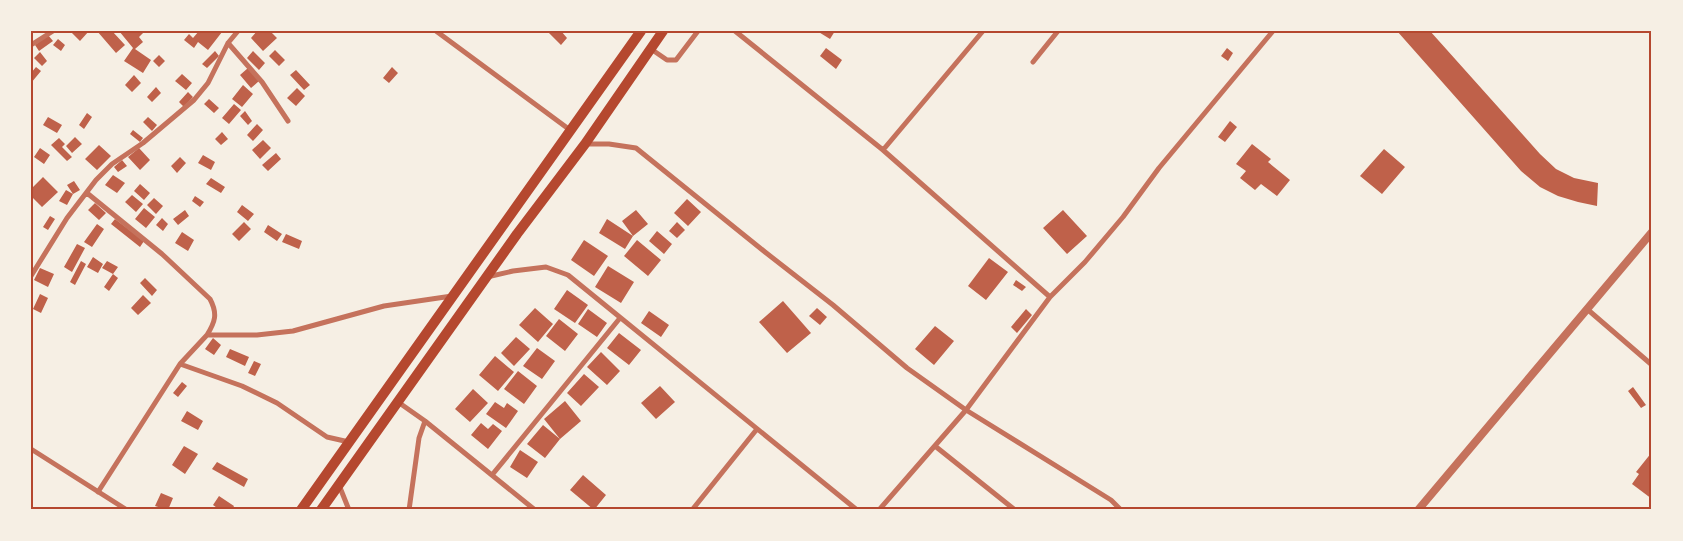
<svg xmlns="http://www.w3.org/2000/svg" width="1683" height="541" font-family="'Asap Condensed',sans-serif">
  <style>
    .building { fill: #bf614a }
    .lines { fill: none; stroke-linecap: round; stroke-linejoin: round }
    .minor { stroke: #c5725c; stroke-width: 5 }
    .tertiary { stroke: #c5725c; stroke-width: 8 }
    .primary { stroke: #b5482f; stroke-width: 10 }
    .neatline { fill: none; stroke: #b5482f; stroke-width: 2 }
  </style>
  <rect width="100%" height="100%" fill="#f6efe4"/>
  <path class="building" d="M70,31h19l-9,10z
    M97,31h15l13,14 -9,8z
    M119,31h26l-6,6 4,5 -8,7 16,11 -8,13 -19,-12 9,-13z
    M199,31h22l1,1 -14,18 -10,-8 -4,6 -10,-8 5,-6 4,4z
    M257,31h13l7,7 -14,13 -12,-13z
    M549,31h12l6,7 -6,7 -13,-13z
    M817,31h18l-5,8z
    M1397,31h33l110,123 16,15 18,9 24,5 -1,23 -19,-4 -20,-6 -18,-9 -19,-16z
    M48,35l5,6 -14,10 -4,-6z
    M58,39l7,6 -4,6 -8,-6z
    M826,48l16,12 -6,9 -16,-13z
    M1227,48l6,5 -5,8 -7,-5z
    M275,50l10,10 -6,6 -10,-10z
    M215,51l4,5 -12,12 -5,-4z
    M253,51l12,12 -6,7 -12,-12z
    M40,52l7,9 -5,5 -8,-8z
    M159,55l6,6 -6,6 -6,-6z
    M36,67l5,4 -10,12v-10z
    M392,67l6,6 -9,10 -6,-5z
    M248,68l11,13 -8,7 -11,-13z
    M296,70l14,15 -6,5 -14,-15z
    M182,74l10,9 -6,7 -11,-9z
    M134,75l7,8 -9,9 -7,-7z
    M243,85l10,9 -11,13 -10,-8z
    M156,87l5,6 -9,9 -5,-5z
    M297,88l8,8 -9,10 -9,-8z
    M188,92l5,5 -9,10 -5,-5z
    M209,99l10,9 -5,5 -10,-9z
    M234,104l7,6 -12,14 -7,-6z
    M245,111l7,10 -4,4 -8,-9z
    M87,113l5,4 -8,12 -5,-4z
    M48,117l14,8 -5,8 -14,-8z
    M148,117l9,8 -5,6 -9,-9z
    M1230,121l7,6 -12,15 -7,-5z
    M257,124l6,6 -10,11 -6,-6z
    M133,130l10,8 -3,4 -10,-8z
    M222,132l6,7 -7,6 -6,-6z
    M75,137l7,7 -10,9 -6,-7z
    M59,138l6,6 -3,3 10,10 -5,4 -16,-16z
    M263,140l8,8 -11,11 -8,-9z
    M1252,144l19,15 -3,3 22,18 -13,16 -16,-12 -6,6 -15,-12 6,-7 -10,-7z
    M99,145l12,11 -14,14 -12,-11z
    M40,148l10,7 -6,9 -10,-7z
    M139,148l11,12 -10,10 -12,-13z
    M1384,149l21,18 -23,27 -22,-18z
    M276,153l5,6 -13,12 -6,-6z
    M203,155l12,7 -4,8 -13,-7z
    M180,157l6,6 -9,10 -6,-7z
    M122,160l5,6 -9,6 -4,-5z
    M113,175l12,8 -8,10 -12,-8z
    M43,177l15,15 -16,15 -11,-11v-7z
    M211,178l14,9 -4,6 -15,-9z
    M74,181l6,9 -7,4 -6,-9z
    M140,184l10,9 -6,7 -10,-9z
    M66,190l7,4 -6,11 -8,-4z
    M132,195l11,9 -7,8 -11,-10z
    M195,196l9,6 -4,5 -8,-6z
    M154,198l9,8 -7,8 -9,-9z
    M687,199l14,13 -13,14 -14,-13z
    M95,203l11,10 -7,7 -11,-10z
    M242,205l12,9 -6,7 -11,-9z
    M144,208l11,9 -9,11 -11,-9z
    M185,210l4,6 -11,9 -5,-6z
    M636,210l12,14 -15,12 -11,-15z
    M1063,210l24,26 -20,18 -24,-26z
    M50,216l5,3 -7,11 -5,-3z
    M162,218l6,6 -5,7 -7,-6z
    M115,219l29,22 -4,6 -29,-23z
    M607,219l26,17 -8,13 -26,-16z
    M244,222l7,7 -12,12 -7,-7z
    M677,222l8,8 -8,8 -8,-7z
    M97,224l7,5 -12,18 -8,-5z
    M268,225l14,9 -5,7 -13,-9z
    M657,231l15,13 -8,10 -15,-13z
    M182,232l12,8 -6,11 -13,-8z
    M286,234l16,7 -3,8 -17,-7z
    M584,240l24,16 -14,20 -23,-16z
    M637,240l24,20 -13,16 -24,-20z
    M77,244l8,4 -13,24 -8,-5z
    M93,257l10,7 -5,9 -11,-6z
    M989,258l19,14 -22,28 -18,-14z
    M81,261l5,3 -11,21 -5,-3z
    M107,261l11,6 -5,7 5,4 -9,13 -5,-4 9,-13 -11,-6z
    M608,266l26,16 -13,21 -26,-16z
    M40,268l14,6 -6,13 -14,-7z
    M145,278l12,12 -5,6 -12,-13z
    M1016,280l10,7 -4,4 -9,-6z
    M567,290l21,15 -13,18 -21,-14z
    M40,294l8,4 -7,15 -8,-4z
    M143,295l8,8 -13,12 -7,-7z
    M783,301l28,32 -24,20 -28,-31z
    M535,308l18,16 -15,18 -19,-17z
    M817,308l10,9 -7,8 -11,-9z
    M588,309l19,14 -10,14 -19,-13z
    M1026,309l6,6 -15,18 -6,-6z
    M649,311l20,14 -8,12 -20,-14z
    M559,319l19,15 -13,17 -19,-15z
    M935,326l19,15 -20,24 -19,-16z
    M619,333l22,17 -12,15 -22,-17z
    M516,337l14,12 -16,17 -13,-13z
    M213,338l8,7 -7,10 -9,-6z
    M537,348l18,13 -13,18 -19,-13z
    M230,349l19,8 -4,9 -19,-9z
    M601,352l19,19 -13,14 -20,-18z
    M495,356l19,16 -16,19 -19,-16z
    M254,361l7,3 -6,12 -7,-3z
    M518,371l19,15 -13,18 -20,-15z
    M584,374l15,13 -18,19 -14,-13z
    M182,382l5,4 -9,11 -5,-4z
    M660,386l15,16 -19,17 -15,-16z
    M1633,387l13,18 -5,3 -13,-17z
    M473,389l15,14 -18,19 -15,-13z
    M565,401l16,20 -21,18 -16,-20z
    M495,402l9,6 3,-5 11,8 -12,17 -20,-14z
    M187,411l16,10 -5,9 -17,-9z
    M481,423l7,6 5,-5 9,7 -14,18 -17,-14z
    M543,425l17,14 -15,19 -18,-14z
    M184,446l14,8 -13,20 -13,-9z
    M520,450l18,12 -11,16 -17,-11z
    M1652,452v47l-20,-15 7,-10 -3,-2z
    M217,462l31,17 -4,8 -32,-18z
    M583,475l23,20 -12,15 -24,-20z
    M161,493l12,5 -5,12 -13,-4z
    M219,496l15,10 -2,4h-12l-7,-5z"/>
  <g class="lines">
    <path class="minor" d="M436,31l134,99
      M735,31l148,119 167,147
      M228,43l34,39 26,39
      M31,45l22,-14
      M651,49l16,11h9l22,-29
      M1033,62l25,-31
      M585,144h24l27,4 129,104 68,53 74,63 59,42 145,90 10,10
      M883,150l100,-119
      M87,193l75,61 48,45c8,15 5,23 -3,36
      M31,276l36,-58 29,-38 16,-16 31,-21 51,-43 14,-17 20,-40 10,-12
      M487,277l26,-6 33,-4 22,8 289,235
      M1587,309l65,56
      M180,364l62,22 35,17 50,34 22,5
      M398,402l27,19 110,89
      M935,446l80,64
      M31,449l96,61
      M492,475l128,-157
      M339,485l10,25
      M98,492l82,-128 27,-29h50l36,-4 91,-25 68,-10
      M409,510l10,-72 6,-17
      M692,510l65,-81
      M879,510l87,-100 84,-113 35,-35 38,-45 36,-49 114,-137"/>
    <path class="tertiary" d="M1418,510l234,-278"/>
    <path class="primary" d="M301,510l340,-479
      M321,510l196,-276 68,-90 78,-113"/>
  </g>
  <rect width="1683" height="541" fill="none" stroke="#f6efe4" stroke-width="65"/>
  <rect x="32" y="32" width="1618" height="476" class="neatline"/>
</svg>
